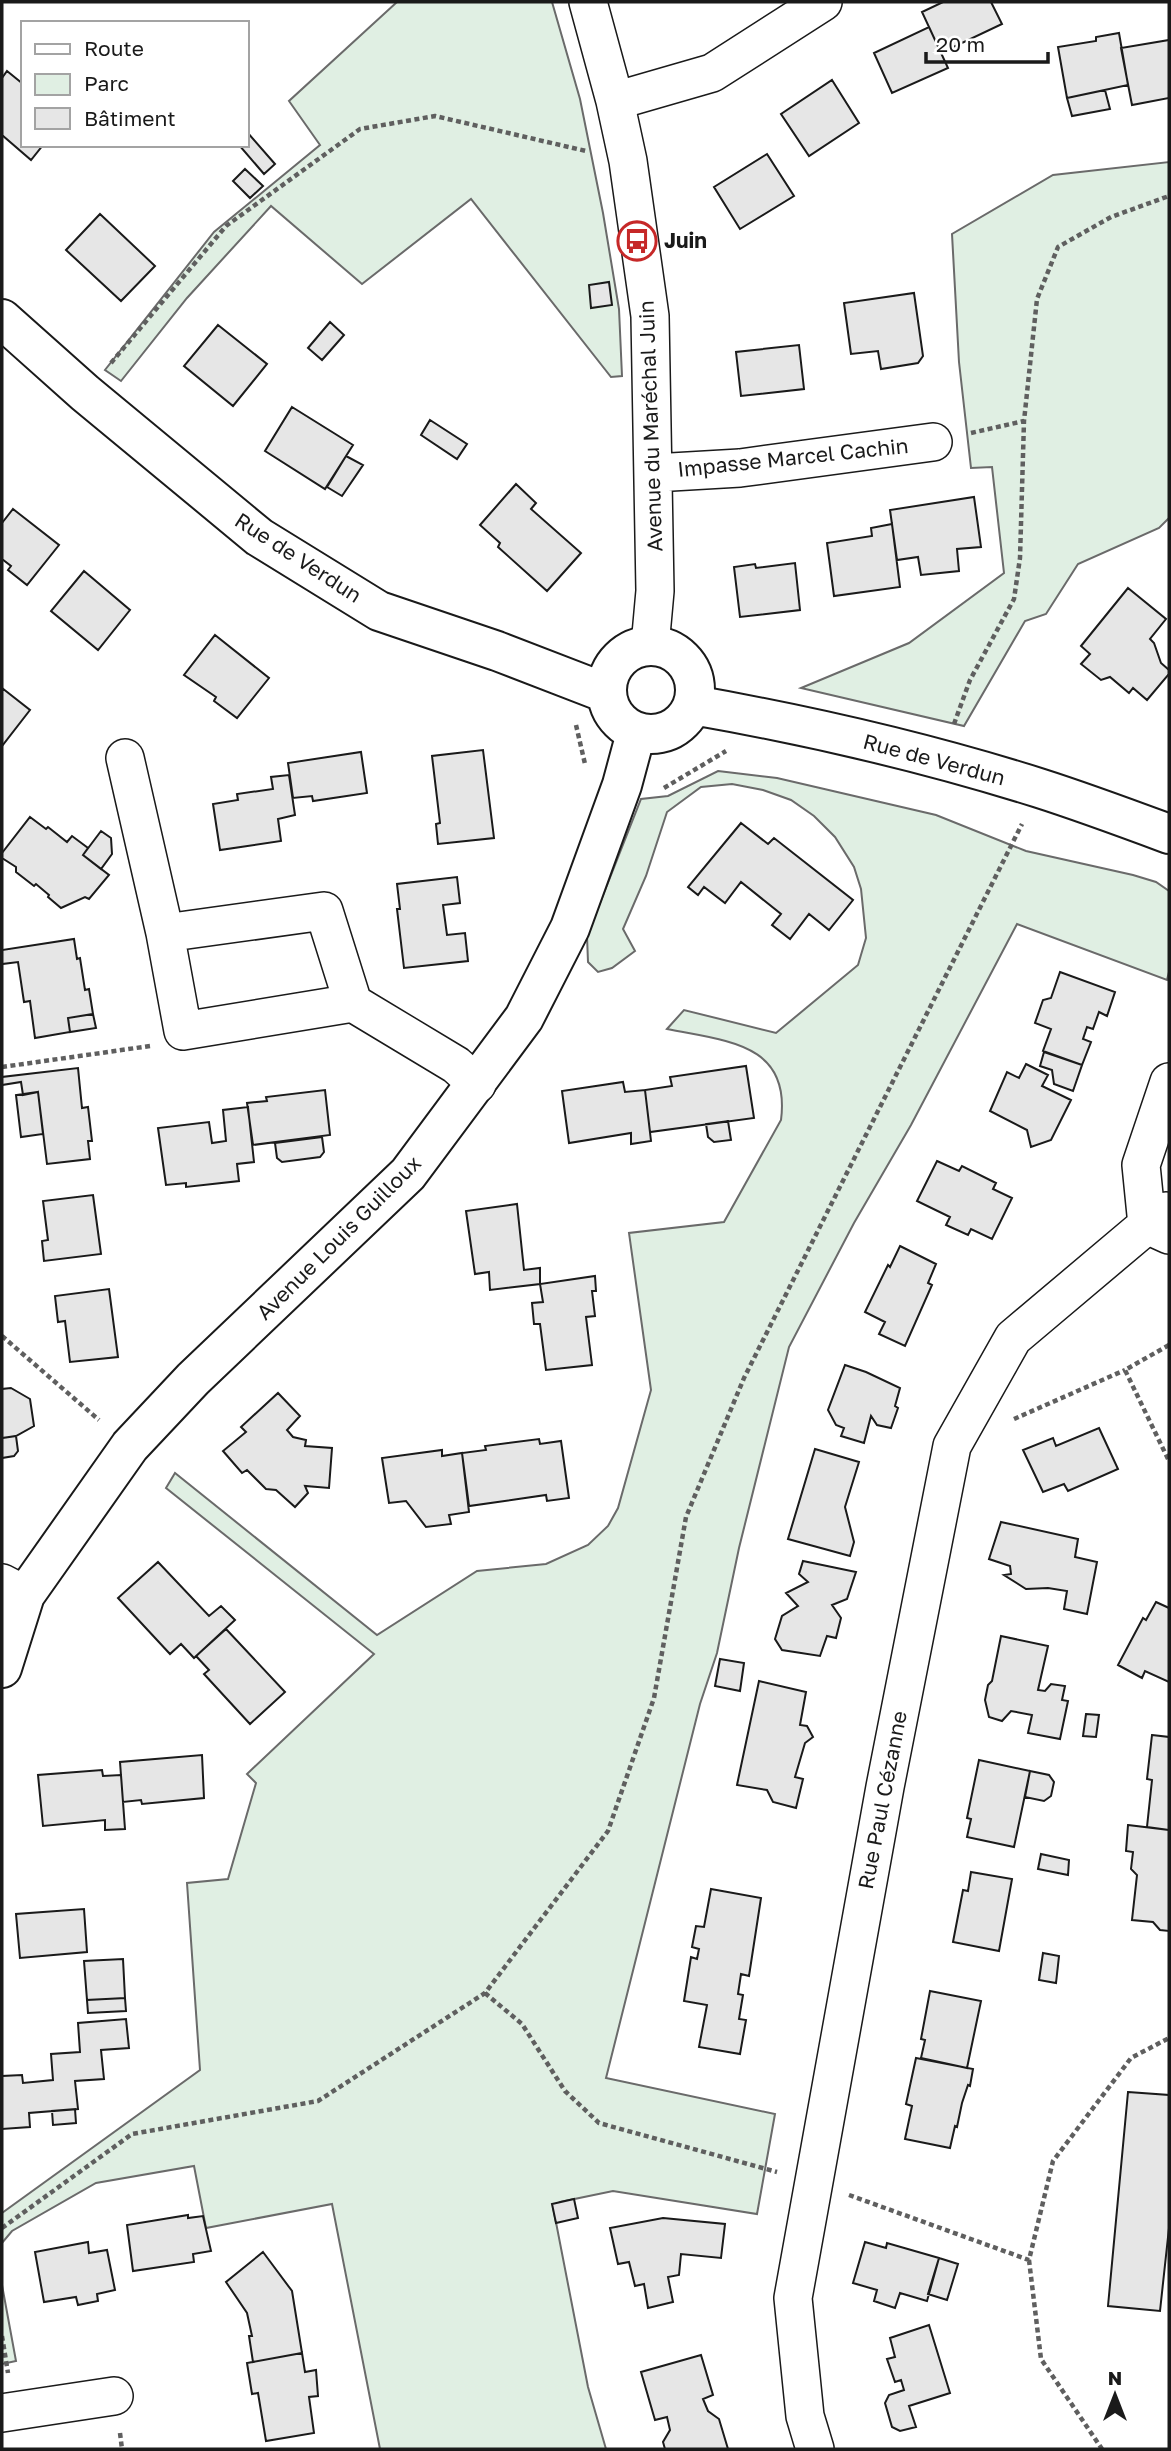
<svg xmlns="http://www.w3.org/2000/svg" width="1171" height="2451" font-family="'Golos Text',sans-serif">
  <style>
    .green { fill: #e0efe3; stroke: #6a6a6a; stroke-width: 2 }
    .building { fill: #e6e6e6; stroke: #1a1a1a; stroke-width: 2 }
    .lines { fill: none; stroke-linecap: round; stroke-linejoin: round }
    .street-casing { stroke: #1a1a1a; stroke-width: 40 }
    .secondary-casing { stroke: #1a1a1a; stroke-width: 42 }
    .path { stroke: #5f5f5f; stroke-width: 4.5; stroke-dasharray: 5 3.5; stroke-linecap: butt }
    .street { stroke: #fff; stroke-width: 37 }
    .secondary { stroke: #fff; stroke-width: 38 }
    .labels { text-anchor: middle; stroke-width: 5; stroke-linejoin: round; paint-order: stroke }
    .poi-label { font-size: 21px; font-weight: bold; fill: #1a1a1a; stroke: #fff; text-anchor: start }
    .street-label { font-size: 21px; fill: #1a1a1a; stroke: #fff }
  </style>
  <rect width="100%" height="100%" fill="#fff"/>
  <path class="green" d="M397,2h155l28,97 23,114 16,96 3,67 -11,1 -140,-178 -109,85 -91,-78 -84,92 -66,83 -16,-11 109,-138 106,-87 -31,-44z
    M1169,162v356l-10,10 -81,36 -32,50 -21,7 -61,105 -163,-38 108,-45 95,-70 -12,-106 -21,1 -12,-106 -7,-128 101,-59z
    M718,771l59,7 159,37 90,36 107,24 23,7 13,9v81l-2,8 -150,-56 -106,201 -57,98 -65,124 -50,201 -22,105 -17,51 -94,374 169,36 -18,100 -144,-23 -53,11 -7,5 35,180 18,62h-226l-48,-245 -126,24 -12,-62 -98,17 -84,48 -10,12v-30l198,-143 -13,-187 41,-4 28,-96 -9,-9 127,-120 -208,-166 9,-15 202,162 100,-64 69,-7 42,-19 20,-19 10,-18 33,-118 -22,-157 95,-11 57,-102c10,-78 -57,-79 -114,-91l17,-19 92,23 82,-68 8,-27 -5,-49 -7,-22 -19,-30 -21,-21 -23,-16 -28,-10 -31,-6 -31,3 -34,25 -21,64 -23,53 12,22 -23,17 -14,4 -10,-10 -1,-26 54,-137 27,-3z
    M2,2285l14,76 -14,3z"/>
  <path class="building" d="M943,2h48l11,22 -61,29 -19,-41z
    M929,27l19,41 -56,25 -18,-40z
    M1119,33l9,52 -61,13 -9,-51 38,-6v-4z
    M1169,40v58l-37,7 -11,-57z
    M7,71l16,13v61h20l-12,15 -29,-25v-57z
    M832,80l27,43 -50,33 -28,-42z
    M1105,90l5,19 -38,7 -5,-18z
    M247,132l28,32 -11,10 -25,-29h8z
    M767,154l27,42 -54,33 -26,-42z
    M245,169l18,17 -13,12 -17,-17z
    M100,214l55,52 -34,35 -55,-51z
    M609,282l3,23 -21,3 -2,-23z
    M914,293l9,63 -5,7 -37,6 -3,-18 -27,3 -7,-51z
    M330,322l14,13 -22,25 -14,-12z
    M218,325l49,39 -34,42 -49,-40z
    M799,345l5,44 -63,7 -5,-44z
    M292,407l61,38 -28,44 -60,-38z
    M430,420l37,24 -10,15 -36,-24z
    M346,456l17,9 -21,31 -15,-9z
    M516,484l20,19 -5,6 50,44 -34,38 -49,-44 2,-4 -20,-18z
    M974,497l7,50 -24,2 2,22 -38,4 -3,-18 -21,3 -7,-50z
    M13,509l46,36 -32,40 -19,-15 3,-4 -9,-7v-36z
    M892,524l8,63 -66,9 -7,-53 45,-7 -1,-8z
    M795,563l5,47 -60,7 -6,-50 21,-3 1,4z
    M84,571l46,39 -32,40 -47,-39z
    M1128,588l38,31 -16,20 4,4 7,20 8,7v4l-22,26 -14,-12 -4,5 -19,-16 -9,3 -20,-16 9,-10 -9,-8z
    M215,635l54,43 -32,40 -23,-17 2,-4 -32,-22z
    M2,688l28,22 -28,36z
    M483,750l11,88 -56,6 -2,-20 4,-1 -8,-67z
    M361,752l6,41 -54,8 -1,-5 -19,2 -5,-35z
    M289,775l6,40 -17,4 3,22 -61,9 -7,-46 25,-4 -1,-6 36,-5 -2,-12z
    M30,817l16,12 2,-2 19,15 5,-6 16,12 -5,7 26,20 -20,24 -4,-2 -24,11 -13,-11 1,-2 -13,-11 -2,2 -18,-14v-5l-14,-9v-5z
    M741,823l27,21 6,-6 79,62 -24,30 -20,-16 -19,25 -18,-14 9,-11 -40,-32 -16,21 -21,-16 -6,8 -10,-8z
    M101,831l10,7 1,16 -11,15 -18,-14z
    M457,877l3,26 -17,2 4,30 18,-2 3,28 -64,7 -7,-59h3l-3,-25z
    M74,939l3,20 3,-1 5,32 4,-1 4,25 -25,4 2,14 -35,6 -5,-37 -6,1 -6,-40 -16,2v-14z
    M1060,972l55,20 -8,24 -8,-4 -6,17 -6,-2 -4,12 8,3 -9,23 -39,-14 8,-22 -16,-6 8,-23 8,-2z
    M93,1014l3,14 -26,4 -2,-14z
    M1044,1052l38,13 -9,26 -19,-7 -2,-14 -12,-4z
    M1026,1064l22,11 -6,11 29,14 -20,40 -20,7 -4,-17 -37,-19 17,-39 12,6z
    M746,1066l8,52 -104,14 -5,-42 27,-4 -2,-9z
    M78,1068l4,40 6,-1 4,34h-4l2,18 -43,5 -9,-72 -15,3 -2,-13 -19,3v-8z
    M623,1082l2,10 20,-2 6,51 -20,3v-11l-62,10 -7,-52z
    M325,1090l5,45 -77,10 -6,-42 20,-2 -1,-4z
    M38,1092l5,42 -22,3 -5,-42z
    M248,1107l6,55 -17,2 2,17 -53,6v-4l-20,2 -8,-57 51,-6 3,21 14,-2 -3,-31z
    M728,1121l3,19 -17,2 -6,-5 -2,-13z
    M322,1137l2,15 -4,5 -38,5 -5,-4 -2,-15z
    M937,1161l22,10 3,-5 34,17 -3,6 19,9 -20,41 -21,-10 -3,6 -22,-10 4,-8 -33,-16z
    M93,1195l8,59 -57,7 -2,-20 6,-1 -5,-39z
    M517,1204l7,66 16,-2v16l-50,6 -1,-18 -14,2 -9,-63z
    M900,1246l36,18 -8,19 4,2 -27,61 -26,-12 6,-12 -20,-10 23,-47 2,2z
    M595,1276l1,15h-4l3,25 -9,1 6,48 -46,5 -6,-46h-6l-2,-21 11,-1 -3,-18z
    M109,1289l9,68 -48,5 -5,-41 -7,1 -3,-26z
    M845,1365l21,7 34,16 -5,18 3,2 -7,20 -14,-3 -6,-9 -7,27 -23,-7 3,-8 -8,-3 -8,-15z
    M11,1388l19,11 4,27 -18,10 -14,2v-49z
    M278,1393l22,23 -13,14 6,7 13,3 -1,6 27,2 -3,40 -24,-2 3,7 -13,14 -19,-17 -10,-1 -19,-19 -5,3 -19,-22 23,-19 -5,-5z
    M1099,1428l19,41 -50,22 -4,-7 -21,8 -20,-42 30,-12 3,8z
    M16,1436l2,15 -4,5 -12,2v-20z
    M539,1439l1,5 21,-3 8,57 -22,3 -1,-6 -77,11 -7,-53 24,-3 -1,-4z
    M815,1449l44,13 -14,45 9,35 -4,14 -62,-17z
    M442,1450v6l20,-3 7,59 -20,3 2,9 -25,3 -20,-26 -17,2 -7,-45z
    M1001,1522l77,17 -3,18 22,5 -10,52 -23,-5 3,-18 -19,-3 -22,1 -22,-14 7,-1 -1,-8 -21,-7z
    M803,1561l53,11 -9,27 -15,6 9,13 -5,20 -9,-2 -7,20 -38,-6 -7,-11 7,-23 16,-10 -12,-13 22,-11 -9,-8z
    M158,1562l51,54 12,-10 14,14 -41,38 -13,-14 -11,10 -52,-56z
    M1156,1602l13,6v74l-24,-11 -3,7 -24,-13 25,-47 3,2z
    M226,1629l59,63 -35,32 -46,-50 5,-4 -13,-14z
    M1001,1636l47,10 -10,44 7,1 6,-7 14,2 -3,14 6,1 -8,38 -32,-6 4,-18 -21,-4 -9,10 -13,-4 -4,-17 3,-15 4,-4z
    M720,1659l24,4 -4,28 -25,-5z
    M759,1681l47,11 -6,33 7,1 6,11 -8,6 -10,34 8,2 -7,29 -23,-6 -6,-12 -30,-5z
    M1086,1714l13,1 -3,22 -13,-1z
    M1152,1735l17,2v93l-22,-3 5,-47 -5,-1z
    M202,1755l2,43 -62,6 -1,-4 -18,2 -3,-40z
    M979,1760l51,11 -16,76 -47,-10 4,-18 -4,-1z
    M102,1770l1,6 18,-1 4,54 -20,1v-10l-62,6 -5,-51z
    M1030,1771l19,4 5,7 -3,14 -7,5 -19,-4z
    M1128,1825l41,5v101l-9,-1 -7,-8 -21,-2 5,-45 -6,-6 2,-17 -7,-1z
    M1041,1854l28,6 -1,15 -30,-6z
    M971,1872l41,7 -13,72 -46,-9 10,-52 5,1z
    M711,1889l50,9 -12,78 -8,-2 -3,20 5,1 -4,24 7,1 -6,34 -41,-7 8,-42 -23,-4 7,-44 6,2 2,-10 -7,-2 4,-21 8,1z
    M84,1909l3,43 -67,6 -4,-44z
    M1043,1953l16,3 -3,27 -17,-3z
    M123,1959l2,39 -38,2 -3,-39z
    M930,1991l51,10 -14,67 -46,-10 4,-18 -4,-1z
    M125,1998l1,13 -38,2 -1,-13z
    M126,2019l3,29 -28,2 3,29 -29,2 3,28 -49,4 1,14 -28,2v-53l20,-1 1,8 30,-3 -2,-26 29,-2 -2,-29z
    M916,2058l57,11 -3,17 -2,-1 -6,18 -5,24 -2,-1 -5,22 -45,-9 7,-33 -6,-2z
    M1128,2092l41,3v133l-9,83 -52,-5z
    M75,2109l1,14 -23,2 -1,-14z
    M574,2199l4,19 -22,5 -4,-19z
    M188,2215v3l15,-2 8,35 -18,3 1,8 -61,9 -6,-46z
    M663,2218l62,6 -4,34 -40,-4 -2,21 -11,2 5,25 -25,6 -4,-24 -9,2 -6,-24 -11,2 -8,-36z
    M88,2242l1,11 18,-3 8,40 -18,4 1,7 -20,4 -2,-8 -32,5 -9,-50z
    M865,2242l21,6 1,-5 52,15 -12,43 -27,-8 -5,15 -21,-7 3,-11 -24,-7z
    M263,2252l29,39 10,62 -49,9 -4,-26h3l-5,-23 -21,-31z
    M939,2258l19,6 -11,36 -19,-6z
    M929,2325l21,68 -41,13 7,21 -16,4 -8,-4 -7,-24 4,-8 15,-5 -3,-10 -6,2 -8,-23 8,-2 -5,-19z
    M302,2353l3,19 11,-2 2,26 -9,1 5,36 -48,8 -8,-48 -6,1 -5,-31z
    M701,2355l12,40 -10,4 5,12 11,8 9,30h-63l-2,-7 7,-12 -3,-13 -12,3 -14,-48z"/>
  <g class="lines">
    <g class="street-casing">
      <path id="street" d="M588,2l27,99 13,60 22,155 5,275 -5,55
        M615,101l97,-28 111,-71
        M654,473l86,-5 193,-26
        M125,758l40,175 159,-22 29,92 103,62 21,19
        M165,933l18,98 170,-28
        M1166,1211l-19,14 -6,-60 28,-83
        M2,1583l23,12
        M2,2413l112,-17
        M815,2449l-10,-33 -12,-118 92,-511 67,-341 61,-108 134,-113 22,10"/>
    </g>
    <g class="secondary-casing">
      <path id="secondary" d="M2,319l83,74 174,144 120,74 118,40 109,42
        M607 690a44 44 0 1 1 88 0a44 44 0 1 1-88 0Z
        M693,705c114,20 235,48 346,83 44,14 87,30 130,46
        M2,1668l23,-73 105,-149 63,-67 215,-205 116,-156 46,-90 52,-143 14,-52"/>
    </g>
    <path class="path" d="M111,363l115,-137 134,-97 75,-13 151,35
      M971,433l53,-12 13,-122 21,-52 53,-30 58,-21
      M954,724l16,-44 44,-81 6,-41 4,-137
      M576,725l9,39
      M664,788l62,-37
      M2,1067l148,-21
      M2,1336l97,84
      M1169,1345l-44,25 44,91
      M1014,1419l111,-49
      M485,1993l37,31 43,67 34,32 178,49
      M849,2195l180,65 24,-99 78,-103 38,-20
      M2,2228l130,-94 186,-33 167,-108 123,-162 46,-133 32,-181 58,-139 278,-554
      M1029,2260l12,99 61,90
      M2,2336l6,37
      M120,2433l2,16"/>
    <use href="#street" class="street"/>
    <use href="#secondary" class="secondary"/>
  </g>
  <defs>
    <g id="bus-ring" transform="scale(2.0125)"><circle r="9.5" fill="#fff" stroke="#c62828" stroke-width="1.5"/><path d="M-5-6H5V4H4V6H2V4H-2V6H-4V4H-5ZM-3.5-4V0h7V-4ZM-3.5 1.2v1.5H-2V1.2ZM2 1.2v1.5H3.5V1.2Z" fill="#c62828"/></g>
  </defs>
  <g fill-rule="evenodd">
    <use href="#bus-ring" x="637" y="241"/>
  </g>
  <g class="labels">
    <g class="poi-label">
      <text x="664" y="248">Juin</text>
    </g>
    <g class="street-label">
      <text transform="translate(651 426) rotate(-92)" y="7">Avenue du Maréchal Juin</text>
      <text transform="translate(793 458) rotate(-6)" y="7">Impasse Marcel Cachin</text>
      <text transform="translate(298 558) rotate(33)" y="7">Rue de Verdun</text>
      <text transform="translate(934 760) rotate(15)" y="7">Rue de Verdun</text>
      <text transform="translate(339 1238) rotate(-45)" y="7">Avenue Louis Guilloux</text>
      <text transform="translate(883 1800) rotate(-79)" y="7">Rue Paul Cézanne</text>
    </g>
  </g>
  <rect width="1171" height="2451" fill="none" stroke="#1a1a1a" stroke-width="7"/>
  <rect x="21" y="21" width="228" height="126" fill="#ffffff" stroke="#a3a3a3" stroke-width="2"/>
  <rect x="35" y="44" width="35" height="10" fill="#ffffff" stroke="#a3a3a3" stroke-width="2"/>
  <text x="84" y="56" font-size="21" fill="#1a1a1a">Route</text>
  <rect x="35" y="74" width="35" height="21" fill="#e0efe3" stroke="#a3a3a3" stroke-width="2"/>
  <text x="84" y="91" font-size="21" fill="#1a1a1a">Parc</text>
  <rect x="35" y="108" width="35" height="21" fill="#e6e6e6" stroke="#a3a3a3" stroke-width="2"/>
  <text x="84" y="126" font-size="21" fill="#1a1a1a">Bâtiment</text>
  <g transform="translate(1115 2395)" stroke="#ffffff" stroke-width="5" paint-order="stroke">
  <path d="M0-5L12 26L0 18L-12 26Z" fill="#1a1a1a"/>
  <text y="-10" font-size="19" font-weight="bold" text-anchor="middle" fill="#1a1a1a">N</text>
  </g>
  <path d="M926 52v10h122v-10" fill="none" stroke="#1a1a1a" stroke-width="3.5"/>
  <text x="936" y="52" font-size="21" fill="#1a1a1a" stroke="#ffffff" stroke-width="5" paint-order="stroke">20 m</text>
</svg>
